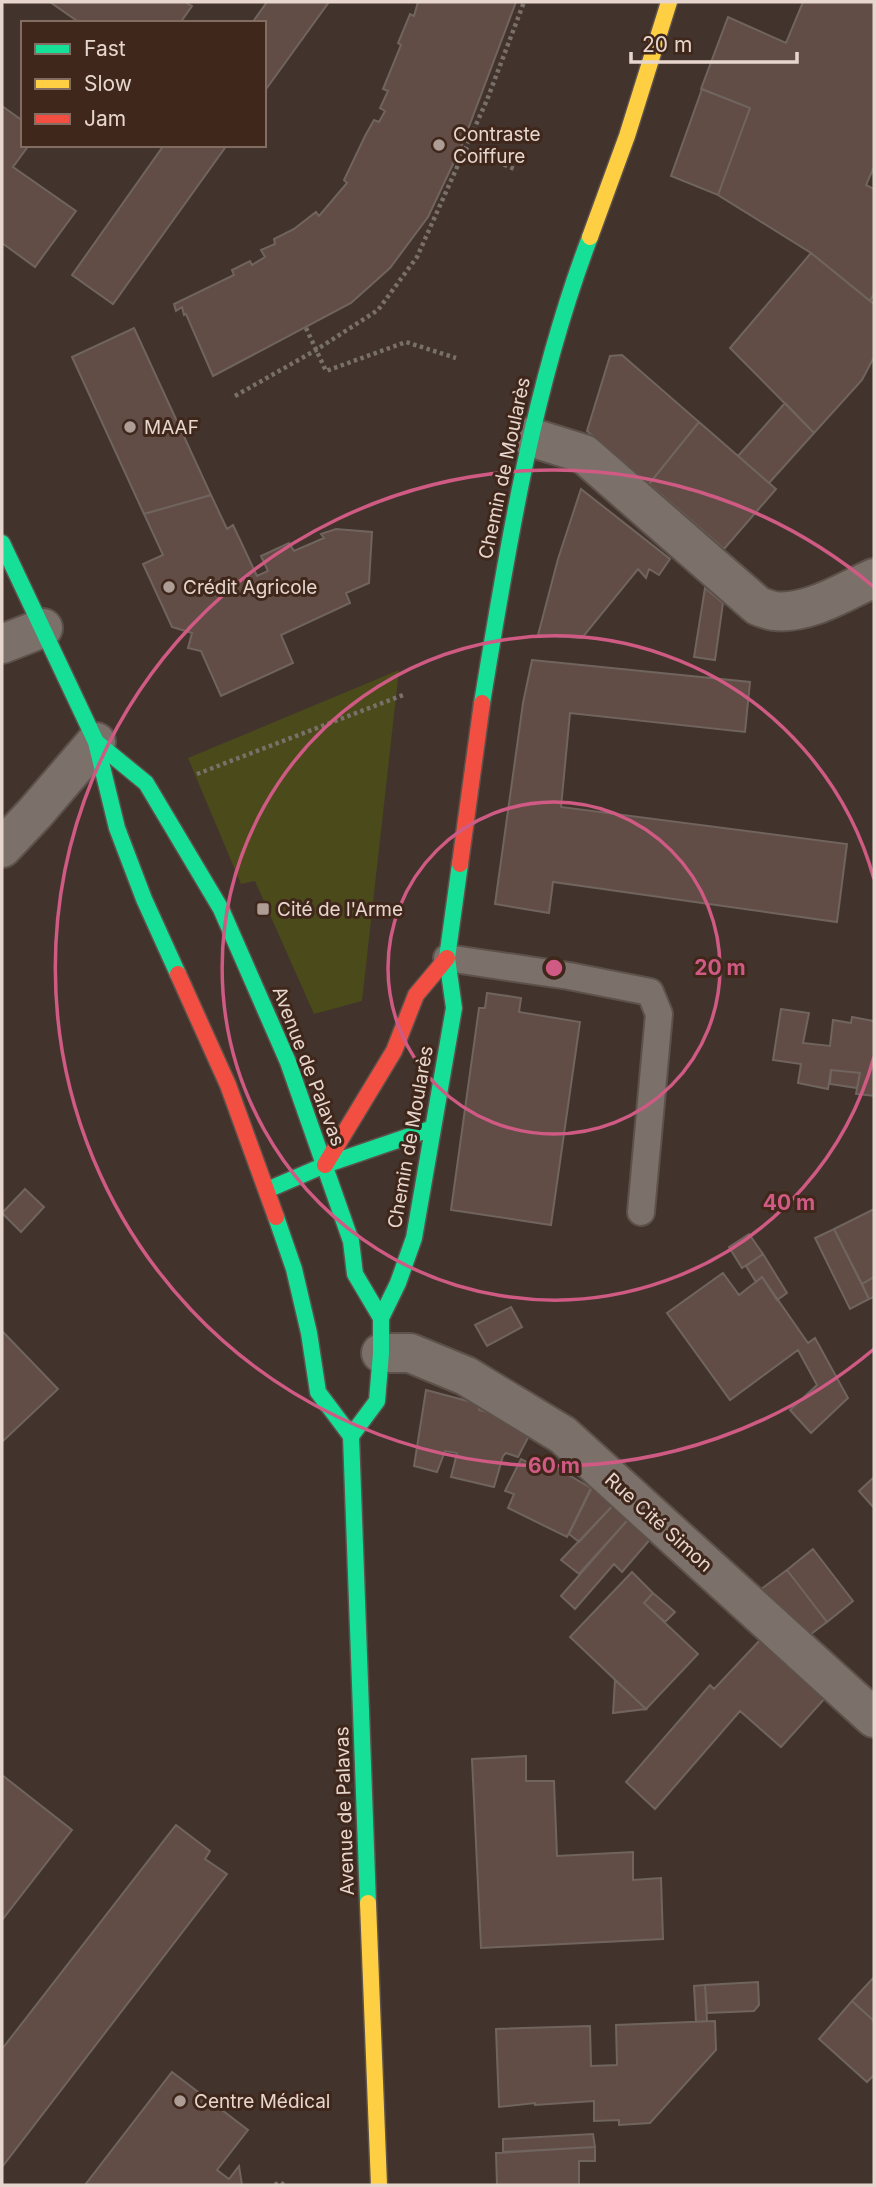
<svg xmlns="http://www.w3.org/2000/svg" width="876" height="2187" font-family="Inter,sans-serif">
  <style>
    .green { fill: #4a4a1b }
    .building { fill: #614d46; stroke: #70645e; stroke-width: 2 }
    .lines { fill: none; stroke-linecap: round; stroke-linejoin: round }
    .lane-casing { stroke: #5d514b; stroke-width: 30 }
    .street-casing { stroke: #5d514b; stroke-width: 42 }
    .fast-casing { stroke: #5d514b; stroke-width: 19 }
    .slow-casing { stroke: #5d514b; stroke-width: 19 }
    .jam-casing { stroke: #5d514b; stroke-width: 19 }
    .path { stroke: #79706a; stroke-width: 4.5; stroke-dasharray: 3.5 3.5; stroke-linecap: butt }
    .lane { stroke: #7c706a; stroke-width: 26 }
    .street { stroke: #7c706a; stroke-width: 38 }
    .fast { stroke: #16e098; stroke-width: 16 }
    .slow { stroke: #ffcf43; stroke-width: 16 }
    .jam { stroke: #f24e42; stroke-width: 16 }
    .ring { fill: none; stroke: #cf5a83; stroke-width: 3.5 }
    .poi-dot { fill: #ad9d95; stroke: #40271b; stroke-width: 2.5 }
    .labels { text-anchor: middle; stroke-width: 6; stroke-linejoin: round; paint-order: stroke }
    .poi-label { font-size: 19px; fill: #e7d6ce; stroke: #40271b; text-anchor: start }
    .street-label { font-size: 19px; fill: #e7d6ce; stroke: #40271b }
    .centre { fill: #cf5a83; stroke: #40271b; stroke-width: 3.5 }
    .ring-label { font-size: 21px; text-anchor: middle; font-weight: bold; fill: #cf5a83; stroke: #40271b; stroke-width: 6; stroke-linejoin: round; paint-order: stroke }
  </style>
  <rect width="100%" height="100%" fill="#42342c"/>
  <path class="green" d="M399,670l-37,331 -48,13 -59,-133 -14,3 -53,-126z"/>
  <path class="building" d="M50,2h135l7,4 -12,17h-100z
    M267,2h62l-65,90v-69h-12z
    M418,2h98l-54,143 -34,72 -38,51 -39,35 -138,73 -27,-62 -2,1 -2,-8 -6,4 -2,-7 60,-29 -2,-5 18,-9 2,4 13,-8 -4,-7 14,-6 -1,-5 20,-10 22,-17 3,4 28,-33 -3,-3 21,-44 9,-16 5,2 6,-11 -5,-3 8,-17 -5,-2 18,-44 -3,-2 12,-29 4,2z
    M803,2h71v165l-8,18 8,4v105l-4,7 -59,-48 -93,-58 32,-87 -49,-19 27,-72 58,26z
    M702,89l48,19 -32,87 -47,-19z
    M2,106l21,15v24h6l-16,22 63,44 -41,56 -33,-24z
    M164,145h63l-114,159 -41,-29z
    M811,253l63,51v53l-12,23 -48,53 -84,-85z
    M134,328l77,167 -67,19 -72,-157z
    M622,355l77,67 -50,62 -62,-53 23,-75z
    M785,403l29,30 -45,50 -31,-27z
    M699,422l77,67 -52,60 -75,-65z
    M581,489l89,70 -11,16 -10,-6 -3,9 -8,-9 -56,69 -44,-3 20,-76z
    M211,495l16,34 6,-4 24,51 11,-5 -7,-15 28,-13 5,8 30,-13 -3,-4 15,-5 36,3 -3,51 -23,10 4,10 -69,32 12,28 -72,33 -20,-45 -13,-3 4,-15 -20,-6 -29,-63 20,-9 -19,-41z
    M705,588l18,15 -8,57 -21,-3z
    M532,660l218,22 -5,50 -175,-19 -9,94 286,37 -10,78 -284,-40 -4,31 -54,-9 28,-201z
    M487,993l34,5 -2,14 61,10 -29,203 -100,-15 28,-202h6z
    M781,1009l28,4 -6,30 27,3 3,-26 18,3 1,-6 22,4v75l-18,-2 4,-21 -29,-3 -3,19 -30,-6 3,-19 -28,-4z
    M831,1070l29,3 -3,15 -27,-4z
    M25,1189l19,18 -23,25 -19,-19z
    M874,1209v68l-12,7 -28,-55z
    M834,1229l35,70 -19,10 -35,-71z
    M749,1234l14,20 -21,14 -13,-21z
    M763,1254l24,39 -10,7 -15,-23 -6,5 -10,-16z
    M723,1273l16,22 23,-18 46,66 7,-5 33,60 -37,35 -21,-23 27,-25 -19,-35 -68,50 -63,-87z
    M874,1277v20l-5,2 -7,-15z
    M511,1307l11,20 -35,19 -12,-21z
    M3,1332l55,57 -56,53v-109z
    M426,1390l53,14v6l31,7 22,13 -14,27 -12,-4 -3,3 -9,31 -43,-10 6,-24 -12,-2 -8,21 -23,-6z
    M535,1456l56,32 -24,49 -59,-29 6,-14 -9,-3 16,-32 10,5z
    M874,1477v31l-15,-17z
    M595,1481l22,20 -38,41 -10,-8z
    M617,1501l15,14 -53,59 -18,-14z
    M632,1515l21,21 -31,36 -8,-8 -39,45 -14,-13z
    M813,1549l40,52 -26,21 -40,-52z
    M787,1570l40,52 -24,18 -50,-45z
    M632,1572l21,21 -9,10 54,51 -52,55 -76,-72z
    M653,1593l22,19 -10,10 -21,-19z
    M762,1638l64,59 -45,50 -41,-36 -85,98 -29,-27 84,-97 4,4z
    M615,1680l31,29 -33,4z
    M526,1756v25h28l3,75 76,-4v28l28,-2 2,61 -182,9 -9,-189z
    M2,1775l70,55 -70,90z
    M176,1825l34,26 -5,8 22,15 -225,293v-118z
    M874,1977v44l-22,-20z
    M758,1982l1,23 -5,6 -47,2 -2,-28z
    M705,1985l2,36 -11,1 -2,-36z
    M852,2001l22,20v54l-7,7 -48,-43z
    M715,2021l1,29 -66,73 -31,2v-5l-25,1v-20l-59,4v-2l-36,4 -3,-78 94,-3 1,40 26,-1 -1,-40z
    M172,2072l76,58 -31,40 12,9 10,-13 3,19h-157z
    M593,2134l2,13 -92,5v-13z
    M595,2147v14h-16v24h-82l-1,-32z"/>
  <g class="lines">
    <g class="lane-casing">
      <path id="lane" d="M447,958l122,18 81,16 9,22 -18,198"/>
    </g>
    <g class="street-casing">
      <path id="street" d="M530,437l54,17 174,152c5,2 11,4 16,5 34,4 71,-20 100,-33
        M2,644l41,-16
        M2,848l33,-35 61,-71
        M381,1353h29l56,23 97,59 311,283"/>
    </g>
    <g class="fast-casing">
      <path id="fast" d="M2,543l94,199 21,86 27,71 34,75
        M482,703c26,-158 51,-316 108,-466
        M96,742l50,41 75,126 67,153 63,179 4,33 26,44v35l-4,48 -26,35
        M267,1190l58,-25 108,-37
        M276,1217l18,52 15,64 9,59 33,44 17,467
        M381,1318l17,-35 16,-45 40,-230 -7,-50 13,-94"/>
    </g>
    <g class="slow-casing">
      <path id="slow" d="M590,237l37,-101 42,-134
        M368,1903l11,282"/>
    </g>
    <g class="jam-casing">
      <path id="jam" d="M460,864l22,-161
        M178,974l50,111 48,132
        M325,1165l69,-114 22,-56 31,-37"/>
    </g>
    <path class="path" d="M465,149l52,21
      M306,328l20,43 80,-29 50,16
      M235,396l81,-46 62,-40 39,-53 70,-157 37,-98
      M197,774l206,-79
      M275,2185l5,-3 4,3"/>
    <use href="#lane" class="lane"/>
    <use href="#street" class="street"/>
    <use href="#fast" class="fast"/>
    <use href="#slow" class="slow"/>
    <use href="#jam" class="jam"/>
  </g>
  <g class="ring">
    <circle cx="554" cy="968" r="166"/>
    <path d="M874 1057A332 332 0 1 1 874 879"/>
    <path d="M874 1349A498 498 0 1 1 874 587"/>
  </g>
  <g class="poi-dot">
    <circle cx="439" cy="145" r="7"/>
    <circle cx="130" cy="427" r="7"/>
    <circle cx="169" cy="587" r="7"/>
    <rect x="256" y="902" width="14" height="14" rx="3.5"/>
    <circle cx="180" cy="2101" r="7"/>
  </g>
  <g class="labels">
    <g class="poi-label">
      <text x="453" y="141">Contraste<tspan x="453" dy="22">Coiffure</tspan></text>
      <text x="144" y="434">MAAF</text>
      <text x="183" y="594">Crédit Agricole</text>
      <text x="277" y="916">Cité de l'Arme</text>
      <text x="194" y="2108">Centre Médical</text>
    </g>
    <g class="street-label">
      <text transform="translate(504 468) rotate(-78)" y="7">Chemin de Moularès</text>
      <text transform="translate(309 1066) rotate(69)" y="7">Avenue de Palavas</text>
      <text transform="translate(410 1137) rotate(-80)" y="7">Chemin de Moularès</text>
      <text transform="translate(659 1522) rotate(42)" y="7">Rue Cité Simon</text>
      <text transform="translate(344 1811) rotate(-92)" y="7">Avenue de Palavas</text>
    </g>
  </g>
  <circle cx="554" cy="968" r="10" class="centre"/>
  <g class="ring-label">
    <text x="720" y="975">20 m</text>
    <text x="789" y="1210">40 m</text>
    <text x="554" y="1473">60 m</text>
  </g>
  <rect width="876" height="2187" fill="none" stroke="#e7d6ce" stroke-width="7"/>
  <rect x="21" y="21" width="245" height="126" fill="#40271b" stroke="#836d63" stroke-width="2"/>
  <rect x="35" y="44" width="35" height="10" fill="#16e098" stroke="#836d63" stroke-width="2"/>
  <text x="84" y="56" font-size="21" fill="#e7d6ce">Fast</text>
  <rect x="35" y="79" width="35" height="10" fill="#ffcf43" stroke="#836d63" stroke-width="2"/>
  <text x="84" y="91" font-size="21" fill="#e7d6ce">Slow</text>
  <rect x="35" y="114" width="35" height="10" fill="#f24e42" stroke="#836d63" stroke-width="2"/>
  <text x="84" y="126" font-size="21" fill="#e7d6ce">Jam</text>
  <path d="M631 52v10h166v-10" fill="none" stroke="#e7d6ce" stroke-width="3.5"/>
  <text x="642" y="52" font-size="21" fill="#e7d6ce" stroke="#40271b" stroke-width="5" paint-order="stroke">20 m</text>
</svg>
